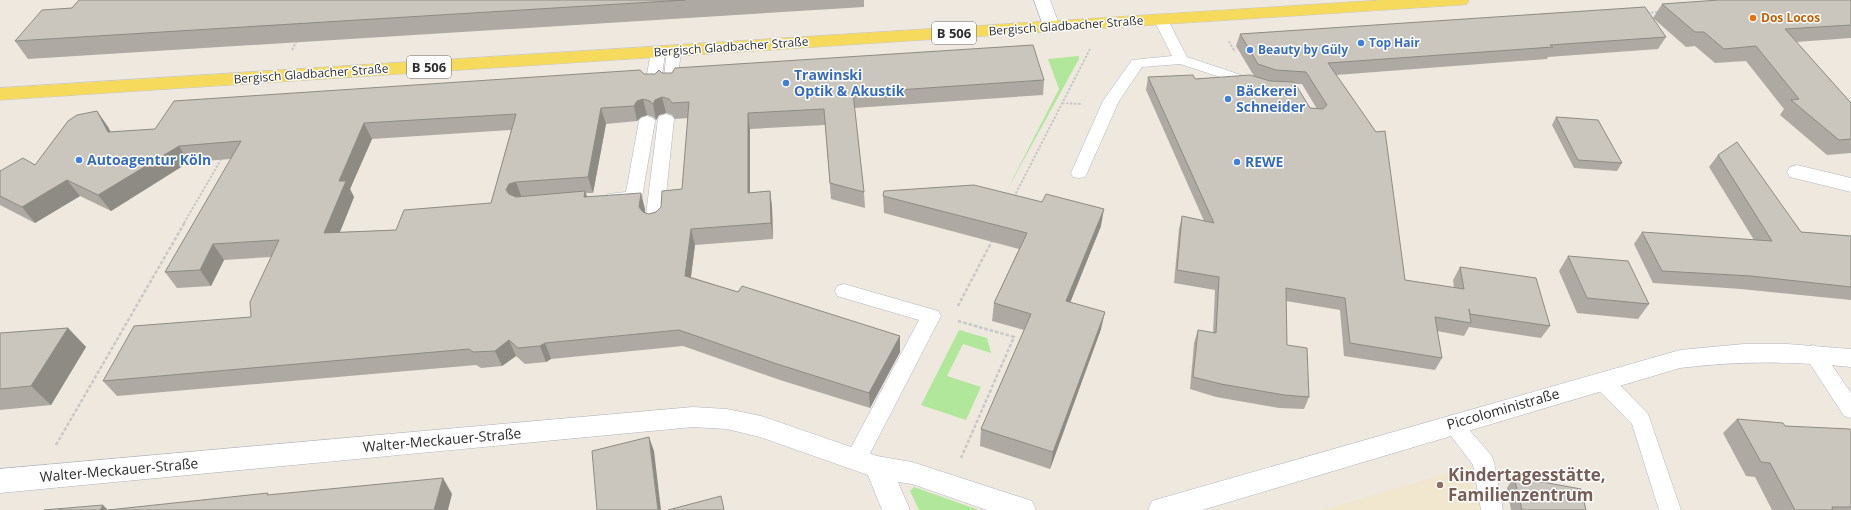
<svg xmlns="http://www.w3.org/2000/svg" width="1851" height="510" font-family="'Open Sans',sans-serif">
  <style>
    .education { fill: #f0e7ce }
    .green { fill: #b0e79a }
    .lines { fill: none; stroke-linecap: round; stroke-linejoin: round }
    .service-casing { stroke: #b3b4c0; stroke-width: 1 }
    .minor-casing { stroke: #b3b4c0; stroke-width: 1 }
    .primary-casing { stroke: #c8c8c8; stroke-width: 1 }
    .path-far1 { stroke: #c8c8c8; stroke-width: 2; stroke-dasharray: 2.5 1.5; stroke-linecap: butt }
    .path { stroke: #c8c8c8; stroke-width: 2.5; stroke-dasharray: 3.5 2; stroke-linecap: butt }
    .service { fill: #fff; fill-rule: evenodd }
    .minor { fill: #fff; fill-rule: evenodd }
    .primary { fill: #f6da5c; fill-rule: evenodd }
    .wall { fill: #aeaaa3; fill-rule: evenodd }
    .shaded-wall { fill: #8d8b84 }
    .building { fill: #cac6bd; stroke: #8d8b84; fill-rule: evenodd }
    .food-dot { fill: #e8710a; stroke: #fff; stroke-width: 1.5 }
    .shop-dot { fill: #3f7fe0; stroke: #fff; stroke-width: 1.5 }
    .education-dot { fill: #8d6e63; stroke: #fff; stroke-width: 1.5 }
    .labels { text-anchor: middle; stroke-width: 3; stroke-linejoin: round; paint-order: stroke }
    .far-food-label { font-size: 12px; font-weight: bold; fill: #c56008; stroke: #fff; text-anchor: start }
    .far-street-label { font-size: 12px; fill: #2d2d2d; stroke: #fff }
    .far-shop-label { font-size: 12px; font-weight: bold; fill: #366cbe; stroke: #fff; text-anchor: start }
    .shield { fill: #fff; stroke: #6c6c6c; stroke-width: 1 }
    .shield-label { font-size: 13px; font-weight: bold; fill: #2d2d2d }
    .shop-label { font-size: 14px; font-weight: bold; fill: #366cbe; stroke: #fff; text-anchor: start }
    .street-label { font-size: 14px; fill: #2d2d2d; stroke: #fff }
    .near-education-label { font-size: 17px; font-weight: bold; fill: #785e54; stroke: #fff; text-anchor: start }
  </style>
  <rect width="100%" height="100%" fill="#eee8df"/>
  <path class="education" d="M1471,466l9,44h-158l35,-10z"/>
  <path class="green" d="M1079,56v3l-73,133 53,-103 -11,-30z
    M959,330l28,8 4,15 -28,-9 -16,32 34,11 -15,33 -45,-15z
    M914,487l65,23h-60l-9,-19z"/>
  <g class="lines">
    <g class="service-casing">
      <path id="service" d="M1161,16l5,1 2,3 19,37 72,24 2,3 -2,3 -5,1 -74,-24 -38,3 -23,34 -32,72 -2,4 -6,1 -6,-1 -2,-4 32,-72 29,-41 40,-4 -18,-36 2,-3z
        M674,47l5,1 2,3 -4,33 -2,3h-10l-2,-3 4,-33 2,-3z
        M658,48l5,1 2,3 -4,33 -3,3h-10l-3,-3 6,-33 2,-3z
        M666,114l6,2 2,3 -11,104 -3,4 -6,2 -6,-2 -3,-4 13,-104 2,-3z
        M647,116l6,2 2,3 -13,76 -2,4c-10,3 -22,4 -32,1l-2,-4 2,-4 18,-2 13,-71 2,-3z
        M844,284l94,27 3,5 -77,149 -8,3 -8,-3 -3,-6 74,-139 -82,-24 -2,-5 2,-5z
        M1813,345l7,3 31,45v25l-7,-2 -41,-63 3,-5z
        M1603,373l7,2 38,39 33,96h-22l-27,-86 -36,-37 -3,-6 3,-6z
        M1452,415l7,3 32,37 3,7 9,48h-22l-8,-45 -31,-41 3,-6z"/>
    </g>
    <g class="minor-casing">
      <path id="minor" d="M1034,0h16l10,27 -3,4 -6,1 -6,-1z
        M1797,165l54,13v14l-61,-15 -3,-5 3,-5z
        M1744,344h43l64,5v18c-58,-6 -114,-6 -171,1l-478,142h-54l4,-9 10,-3 518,-148z
        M693,407l34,2 34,7 116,40 35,6 120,39 4,9h-49l-75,-26 -14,-2 12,28h-28l-14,-35 -108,-38 -33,-8 -34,-2 -693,66v-24z"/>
    </g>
    <g class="primary-casing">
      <path id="primary" d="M1383,0h86l-2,4 -6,1 -1461,95v-12z"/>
    </g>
    <path class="path-far1" d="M1647,13l11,-1
      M1229,41l6,11
      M292,50l5,-10
      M1062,103l19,1
      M1014,197l76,-148
      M184,223l38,-65"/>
    <path class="path" d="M958,306l35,-67
      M958,321l56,16 -53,121
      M56,445l129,-223"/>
    <use href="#service" class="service"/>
    <use href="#minor" class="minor"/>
    <use href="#primary" class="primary"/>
  </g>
  <path class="wall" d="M79,0h785v7l-836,52 -13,-18 57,-33z
    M1851,0v38l-55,4 55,61v50l-24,2 -47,-40 4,-6 -38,-48 -31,2 -20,-17 -9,1 -33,-29 9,-14z
    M1240,34l426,3 -8,12 -110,8 -1,2 -211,16 69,205 49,8 -1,-8 7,-13 90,59 -9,12 -72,-11 -5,9 -27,-5 5,27 -7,12 -91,-14 -4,-46 -54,-9 1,44 22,52 -5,12 -25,-1 -63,-11 -26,-8 4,-46 4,-13 15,3 2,-43 -41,-7 5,-54 3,-13 22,5 -58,-131 2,-13 47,2 59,-3 -18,-30zM1295,84h7l15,25 -7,-1z
    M662,73l382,7 -1,15 -189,13 10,84 1,16 -34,-9 -6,-74 -75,4v64l20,-2 2,16 1,32 -78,6 -4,32 47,15 162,44v16l-30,56 -90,-28 -97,-34 -132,13 -5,3 -21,2 -9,-8 -14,10 -21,2 -5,-3 -359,31 -14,-15 148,-64 20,-60 -47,3 -13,26 -34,2 -12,-16 66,-113 -42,3 -78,49 -31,-15 -45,27 -35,-18v-34l35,-6 62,-54 11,16 3,5 44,-3 489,-55h11zM666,113l6,2 3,4 13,-1 -6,71 -26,23 -7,2 -4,-1v-4l-58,-12 -1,-4h7l13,-69 31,-3 4,-4 6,-2 6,2 3,3 3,-5zM511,130l-20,73 -95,27 -56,2 14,-35 -4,-8 22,-50z
    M1556,117l66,46 -5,8 -43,-3 -22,-43z
    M1718,155l83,77 50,4v64l-110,-11 -88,-6 -19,-39 8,-12 112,8 -45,-73z
    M883,196l218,30 -31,76 31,27 -51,140 -70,-23 1,-17 43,-99 -32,-9 2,-18 25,-54 -135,-36z
    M1568,256l81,48 -11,15 -61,-6 -18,-42z
    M68,328l18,19 -35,58 -51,5v-77z
    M1737,419l48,7 66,5v79h-79l-17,-33 -9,-1 -23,-43z
    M1514,477l72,33h-75l-4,-22z"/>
  <path class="shaded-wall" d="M662,97l4,16 -7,2 -3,5 -3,-16 2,-4z
    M643,99l4,16 -6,2 -4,4 -3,-15 3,-5z
    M601,108l5,16 -13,69 -5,-16z
    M97,111l11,16 11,21 -11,-16z
    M748,113l2,16v80l-2,-16z
    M364,123l8,16 -22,50 4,8 -21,52 -9,-16 15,-52z
    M179,146l10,16 -78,49 -13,-16z
    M67,180l13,16 -45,27 -13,-16z
    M516,182l6,16 -7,2 -9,-10 3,-6z
    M585,191l5,16 -6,-10z
    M770,191l2,16 1,32 -2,-16z
    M641,193l4,16 -1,14 -5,-16z
    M1104,209l-3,17 -37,92 2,-17z
    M691,229l4,16 -6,46 -4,-15z
    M213,244l11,16 -13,26 -11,-16z
    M1105,312l-4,17 -51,140 3,-17z
    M68,328l18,19 -35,58 -20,-19z
    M900,336v16l-30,56 -1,-15z
    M509,340l7,16 -14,10 -7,-15z
    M545,343l6,16 -5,3 -6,-16z
    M649,437l5,14 7,59h-3z
    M443,478l9,16 -4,16h-14z
    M103,505l5,5h-8z"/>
  <path class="building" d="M79,0h606l-670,41 27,-31 30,-2z
    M1719,0h132v25l-66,4 66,74v36l-12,1 -48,-40 8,-1 -43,-53 -32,3 -20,-17h-9l-33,-28z
    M1645,7l21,30 -116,8 3,2 -225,16 48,69 9,-1 20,149 59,9 -4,-22 76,11 14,48 -80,-12 -1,-5 2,14 -36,-6 7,41 -92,-15 -5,-45 -59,-10 1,57 20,3 2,49 -25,-2 -63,-11 -28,-7 5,-47 18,3 3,-56 -42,-7 5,-54 32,7 -66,-146 45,-2 2,4 55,-4 20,6 24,1 16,26 13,1 4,-4 -21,-33 -30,-2 -18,-6 -18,-30z
    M1033,45l11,35 -191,13 11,99 -34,-9 -6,-74 -76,4v80l22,-2 1,32 -80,6 -6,47 53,16 4,-6 158,50 -31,57 -92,-29 -98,-34 -134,13 -5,3 -22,2 -9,-8 -14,11 -22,1 -4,-3 -366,32 31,-55 117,-9 -1,-15 29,-62 -66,4 -13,26 -35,2 76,-131 -62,5 -81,49 -31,-15 -45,27 -22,-11v-25l23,-13 12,7 33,-44 9,-6 20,-4 11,21 47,-3 19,-28 466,-31 4,4h11l4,-4 3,3h10l3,-5zM662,97l7,2 3,4 17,-1 -7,87 -20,2 -1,16 -5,5 -7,2 -6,-2 -4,-5 2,-14 -57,4 1,-6 -69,6 -7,-3 -3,-4 3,-6 7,-2 72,-5 13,-69 33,-2 3,-5 6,-2 7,2 3,3 2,-4zM516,114l-25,89 -87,7 -8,20 -72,3 22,-52h-7l25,-58z
    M1556,117l42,3 24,43 -44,-3z
    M1737,142l64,90 50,4v51l-100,-11 -89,-5 -20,-39 130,9 -54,-86z
    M974,185l68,17 4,-8 58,15 -38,92 39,11 -52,140 -72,-23 50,-115 -37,-11 33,-70 -144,-37 1,-5z
    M1568,256l60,5 21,43 -62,-6z
    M68,328l-37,58 -31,3v-56z
    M1737,419l46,4 2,3 65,3 1,2v76h-19l1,3h-38l-25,-47 -9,-1z
    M649,437l9,73h-61l-5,-59z
    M1514,477l67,12 5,21h-64z
    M443,478l-9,32h-326l160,-17 -1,2z
    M721,496l3,14h-56z
    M103,505l-3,5h-56z"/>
  <circle class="food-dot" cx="1753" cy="18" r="4"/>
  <g class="shop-dot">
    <circle cx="1361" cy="43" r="4"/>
    <circle cx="1250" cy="50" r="4"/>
    <circle cx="786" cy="83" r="4"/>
    <circle cx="1228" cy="99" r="4"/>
    <circle cx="79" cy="160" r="4"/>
    <circle cx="1237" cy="162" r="4"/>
  </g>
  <circle class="education-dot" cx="1440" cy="485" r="4"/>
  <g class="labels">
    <g class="far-food-label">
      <text x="1761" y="22">Dos Locos</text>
    </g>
    <g class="far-street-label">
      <text transform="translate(1066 26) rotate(-4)" y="4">Bergisch Gladbacher Straße</text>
      <text transform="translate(731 47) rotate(-4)" y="4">Bergisch Gladbacher Straße</text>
      <text transform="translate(311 74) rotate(-4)" y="4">Bergisch Gladbacher Straße</text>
    </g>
    <g class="far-shop-label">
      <text x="1369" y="47">Top Hair</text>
      <text x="1258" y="54">Beauty by Güly</text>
    </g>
    <g class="shield">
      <rect x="932" y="22" width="44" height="22" rx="3"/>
      <rect x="407" y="56" width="44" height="22" rx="3"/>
    </g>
    <g class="shield-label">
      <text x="954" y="38">B 506</text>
      <text x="429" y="72">B 506</text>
    </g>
    <g class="shop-label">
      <text x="794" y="80">Trawinski<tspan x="794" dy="16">Optik &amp; Akustik</tspan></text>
      <text x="1236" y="96">Bäckerei<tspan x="1236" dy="16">Schneider</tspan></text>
      <text x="87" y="165">Autoagentur Köln</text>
      <text x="1245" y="167">REWE</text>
    </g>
    <g class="street-label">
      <text transform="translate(1503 409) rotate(-16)" y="5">Piccoloministraße</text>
      <text transform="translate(442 440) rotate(-5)" y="5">Walter-Meckauer-Straße</text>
      <text transform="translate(119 470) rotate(-5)" y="5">Walter-Meckauer-Straße</text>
    </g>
    <g class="near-education-label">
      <text x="1448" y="481">Kindertagesstätte,<tspan x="1448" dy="20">Familienzentrum</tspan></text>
    </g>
  </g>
</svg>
